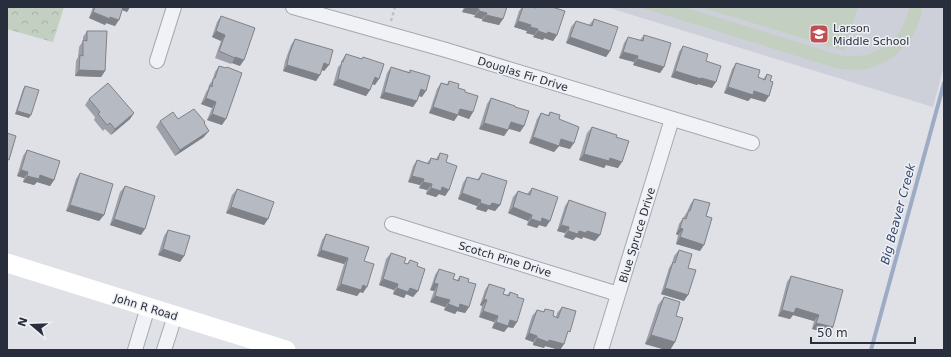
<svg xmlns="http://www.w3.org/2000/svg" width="951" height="357" font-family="'DejaVu Sans',sans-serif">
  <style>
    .built { fill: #cdd0d8 }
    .grass { fill: #c3d0c1 }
    .forest { fill: url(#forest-crowns) }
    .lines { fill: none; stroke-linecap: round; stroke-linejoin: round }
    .stream { stroke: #9dabc4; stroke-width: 4 }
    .street-casing { stroke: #a5a8b0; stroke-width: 16 }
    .path { stroke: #bdbfc5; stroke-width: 2.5; stroke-dasharray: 3 3; stroke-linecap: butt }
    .street { stroke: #f1f2f5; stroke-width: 14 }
    .secondary { stroke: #fff; stroke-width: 19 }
    .wall { fill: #9da0a8 }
    .shaded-wall { fill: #7f8288 }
    .building { fill: #b6bac3; stroke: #7f8288 }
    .labels { text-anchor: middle; stroke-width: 3; stroke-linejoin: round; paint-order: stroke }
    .poi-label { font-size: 11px; fill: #292e3c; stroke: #eef0f5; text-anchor: start }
    .street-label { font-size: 11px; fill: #292e3c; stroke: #eef0f5 }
    .water-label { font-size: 12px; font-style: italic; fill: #37486d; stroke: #eef0f5 }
  </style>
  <defs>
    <pattern id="forest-crowns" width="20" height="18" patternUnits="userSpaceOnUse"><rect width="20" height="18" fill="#c3d0c1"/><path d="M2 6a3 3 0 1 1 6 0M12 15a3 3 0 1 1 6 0" fill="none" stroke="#a8b3a7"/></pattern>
  </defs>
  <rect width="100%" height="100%" fill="#dfe1e7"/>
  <path class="built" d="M606,7h338v59l-11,41z"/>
  <path class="grass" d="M639,7h45l152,47c35,9 67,-11 73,-47h13c-2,30 -27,56 -56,62 -12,2 -23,0 -34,-2z
    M701,7h157l-14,44z"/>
  <path class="forest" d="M7,7h57l-11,35 -46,-13z"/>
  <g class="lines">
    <path class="stream" d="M871,350l73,-267"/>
    <g class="street-casing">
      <path id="street" d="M293,7l153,43 306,93
        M157,61l17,-54
        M392,224l226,70
        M135,350l13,-43
        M164,350l11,-34
        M601,350l71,-231"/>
    </g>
    <path class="path" d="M391,21l4,-14"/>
    <use href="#street" class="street"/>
    <path class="secondary" d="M7,263l279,87"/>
  </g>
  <path class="wall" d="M93,7h37l-3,5 -5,-2 -7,16 -9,-3 -1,2 -16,-7z
    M464,7h43l-8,18 -17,-4v-2l-8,-2 1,-2 -13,-3z
    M522,7h10l2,1 1,-1h17l5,28 -4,6 -9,-3 -1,2 -10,-3 1,-2 -8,-2 1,-2 -13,-4 5,-16z
    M221,16l19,50 -8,-3 -1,1 -16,-6 6,-17 -9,-4 5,-15z
    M594,19l16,32 -4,6 -40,-14 5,-16 5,-6 13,4z
    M87,31l18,40 -4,6 -26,-1 1,-15 2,-4 1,-10 4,-6v-4z
    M644,35l20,32 -4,6 -27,-8 1,-3 -15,-4 5,-15 4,-6 12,3z
    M295,39l34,26 -5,6 -2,-1 -2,5 -4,6 -33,-10 2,-10 6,-16z
    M683,46l23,15 6,27 -14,-4 -1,1 -26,-8 8,-25z
    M346,54l16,5 1,-2 12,28 -3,-1 -2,6 -4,6 -33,-11 5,-18 3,-3 1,-4z
    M736,63l22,14 5,2 4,-5 -2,28 -14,-4 -3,3 -24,-8 8,-24z
    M219,66l7,2 1,-1 -5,58 -15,-5 5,-12 -11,-4 5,-12 2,-3 1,-4 3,-4 3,-9z
    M391,67l18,5 1,-2 12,27 -3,-1 -2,5 -4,6 -33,-9 7,-25z
    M449,81l9,7 7,4 8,20 -4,7 -11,-4 -4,6 -25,-8 8,-24 4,-6 6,1z
    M25,86l4,32 -14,-4 8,-25z
    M491,98l24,9 9,19 -4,6 -11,-3 -5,7 -25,-7 8,-25z
    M89,99l45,14 -4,6 -19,16 -6,-6 -2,2 -9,-11 1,-3 -10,-12z
    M550,112l9,7 11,30 -11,-3 -5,6 -25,-9 8,-24 4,-6 7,2z
    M178,119l27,3 -1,1v14l-29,19 -19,-29 4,-6z
    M592,127l24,10 2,31 -12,-3 -2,3 -25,-8 8,-27z
    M27,150l27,30 -4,6 -13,-4 -3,3 -11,-3 1,-4 -7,-2 6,-20z
    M440,153l6,9 3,28 -4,6 -6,-2 -3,3 -10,-3 1,-4 -8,-2 1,-3 -12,-3 5,-16 4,-6 10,3 4,-5 5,1z
    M80,173l24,42 -5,6 -33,-10 10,-32z
    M482,173l18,32 -5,6 -7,-2 -2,3 -10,-3 1,-3 -19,-7 5,-16 4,-6 10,3z
    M125,186l16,49 -31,-10 10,-33z
    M532,188l14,39 -7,-2 -2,3 -10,-3 1,-4 -20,-8 5,-16 5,-6 9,3z
    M237,189l31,30 -4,6 -38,-12 6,-18z
    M694,199l12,17 -6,35 -24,-7 2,-9 -2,-1 3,-10 8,-12 3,-7z
    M569,200l31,35 -5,6 -12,-4 -1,2 -6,-2 -3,3 -9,-3 1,-4 -8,-2 8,-25z
    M168,230l16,26 -4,6 -22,-7 6,-19z
    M326,234l38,27 -1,32 -3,-1 -3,4 -21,-6 8,-26 -27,-8 5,-16z
    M679,250l9,18 -4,33 -23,-7 8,-26 3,-5 2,-7z
    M391,253l13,10 3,1 3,-4 7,6 1,25 -5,6 -7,-3 -2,4 -11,-4 1,-4 -15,-5 7,-26z
    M439,269l14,10 4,1 3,-4 8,6 1,25 -4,6 -8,-2 -2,3 -11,-4 1,-3 -15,-5 4,-11 -4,-1 5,-15z
    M791,276l42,51 -4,6 -17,-4 2,-8 -21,-6 -3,4 -12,-3 9,-34z
    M489,284l14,10 4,1 3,-3 7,5v25l-4,6 -5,-1 -4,5 -12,-4 2,-6 -15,-5 3,-11 -2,-1 5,-15z
    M664,297l12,19 -1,26 -5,8h-4l-21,-6 13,-39z
    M562,307l4,30 -2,7 -4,6 -15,-4 -1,2 -11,-3v-3l-8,-3 7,-23 5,-6 6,2 2,-3 8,7 3,1 1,-4z"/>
  <path class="shaded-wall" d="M121,7h9l-3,5 -7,-3z
    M466,7h6l7,2 -4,6 -13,-3z
    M479,11l8,2 -5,6 -8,-2z
    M93,12l26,8 -4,6 -9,-3 -1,2 -16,-7z
    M486,15l17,4 -4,6 -17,-4z
    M518,21l13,4 -4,6 -13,-4z
    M530,27l8,2 -4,6 -8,-2z
    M216,31l9,4 -4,6 -9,-4z
    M538,31l10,1 9,3 -4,6 -9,-3 -1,2 -10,-3z
    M570,37l40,14 -4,6 -40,-14z
    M623,52l15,4 -4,6 -15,-4z
    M235,57l9,3 -4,6 -8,-3z
    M637,59l27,8 -4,6 -27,-8z
    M324,63l5,2 -5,6 -4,-2z
    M287,65l33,10 -4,6 -33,-10z
    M79,70l26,1 -4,6 -26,-1z
    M675,71l26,7 15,4 -4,6 -14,-4 -1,1 -26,-8z
    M375,77l4,2 -4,6 -5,-2z
    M338,79l32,11 -4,6 -33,-11z
    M728,87l26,4 15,5 -4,6 -14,-4 -3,3 -24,-8z
    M421,89l5,2 -4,6 -6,-2z
    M384,92l33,9 -4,6 -33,-9z
    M206,98l10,4 -4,6 -11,-4z
    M433,107l27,2 13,3 -4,7 -11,-4 -4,6 -25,-8z
    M17,111l14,4 -2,3 -14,-4z
    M134,113l-4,6 -19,16 4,-6z
    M212,114l14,5 -4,6 -15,-5z
    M511,122l13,4 -4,6 -13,-4z
    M484,123l24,7 -4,6 -25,-7z
    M209,131l-5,6 -29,19 5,-6z
    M533,137l28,2 13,4 -4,6 -11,-3 -5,6 -25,-9z
    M584,154l26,4 12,4 -4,6 -12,-3 -2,3 -25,-8z
    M21,170l7,2 -4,6 -7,-2z
    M40,175l14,5 -4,6 -13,-4 -3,3 -11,-3 4,-6z
    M412,176l12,3 -4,6 -12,-3z
    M423,182l9,2 -5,6 -8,-2z
    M442,187l7,3 -4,6 -6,-2 -3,3 -10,-3 5,-6z
    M462,193l19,7 -4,6 -19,-7z
    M480,203h12l8,2 -5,6 -7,-2 -2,3 -10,-3z
    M70,205l34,10 -5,6 -33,-10z
    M231,207l37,12 -4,6 -38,-12z
    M513,207l19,8 -4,6 -20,-8z
    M542,218l8,3 -4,6 -7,-2 -2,3 -10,-3 4,-6z
    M114,219l31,10 -4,6 -31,-10z
    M561,225l8,2 -4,6 -8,-2z
    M680,228l3,1 -5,6 -2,-1z
    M568,231h19l13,4 -5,6 -12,-4 -1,2 -6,-2 -3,3 -9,-3z
    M680,237l24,8 -4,6 -24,-7z
    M163,249l21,7 -4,6 -22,-7z
    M321,250l27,8 -4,6 -27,-8z
    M383,279l15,5 -4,6 -15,-5z
    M434,283l4,1 -4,7 -4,-1z
    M341,284l22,1 4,2 -4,6 -3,-1 -3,4 -21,-6z
    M397,288h13l8,3 -5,6 -7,-3 -2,4 -11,-4z
    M665,288l23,7 -4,6 -23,-7z
    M435,296l15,4 -5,7 -15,-5z
    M484,299l3,1 -5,6 -2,-1z
    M448,304h12l9,3 -4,6 -8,-2 -2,3 -11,-4z
    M796,308l23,7 -5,6 -21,-6 -3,4 -12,-3 4,-6z
    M483,311l15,5 -4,6 -15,-5z
    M510,320l7,2 -4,6 -5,-1 -4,5 -12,-4 4,-6z
    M816,323l17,4 -4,6 -17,-4z
    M529,333l8,3 -4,6 -8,-3z
    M651,335l24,7 -5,8h-4l-21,-6z
    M537,338l12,2 15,4 -4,6 -15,-4 -1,2 -11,-3z"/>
  <path class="building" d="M95,7h28l-4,13 -9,-3v2l-17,-7z
    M472,7h35l-4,12 -17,-4 1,-2 -8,-2v-2z
    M523,7h9l4,1 1,-1h15l13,4 -8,24 -9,-3 -1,2 -9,-3v-2l-8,-2 1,-2 -13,-4z
    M221,16l34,12 -11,32 -9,-3v1l-16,-7 6,-16 -9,-4z
    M594,19l24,8 -8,24 -40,-14 6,-16 16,5z
    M87,31h20l-2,40 -26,-1 1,-15 3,1v-16l4,1z
    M644,35l27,8 -7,24 -27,-8 1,-3 -15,-4 5,-15 15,4z
    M295,39l38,11 -4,15 -5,-2 -4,12 -33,-10 2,-10z
    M683,46l25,8 -2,7 15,5 -5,16 -15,-4v1l-26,-8z
    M346,54l16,5 1,-2 21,7 -5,15 -4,-2 -5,13 -32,-11 4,-18 1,1z
    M736,63l24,7 -2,7 7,3 2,-6 5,2 -2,5 3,1 -4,14 -15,-5 -1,4 -25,-8z
    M219,66l7,2 1,-1 15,6 -16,46 -14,-5 4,-12 -10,-4 4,-12 2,1 1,-8 2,-1z
    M391,67l19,6v-3l20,6 -4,15 -5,-2 -4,12 -33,-9z
    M449,81l10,3 -1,4 7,2v2l13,4 -5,16 -13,-3 -2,6 -25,-8 8,-24 7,2z
    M108,83l26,30 -19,16 -5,-6 -3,2 -9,-11 2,-2 -11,-13z
    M25,86l14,4 -8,25 -14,-4z
    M491,98l24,8v1l14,4 -5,15 -13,-4 -3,8 -24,-7z
    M194,109l11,13 -1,1 5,8 -29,19 -20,-29 13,-9 5,7z
    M550,112l10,3 -1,4 20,8 -5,16 -13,-4 -2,7 -26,-9 8,-24 8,3z
    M592,127l25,8 -1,2 13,4 -7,21 -12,-4 -1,3 -25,-7z
    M7,133l9,3 -7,24 -2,-1z
    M27,150l33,11 -6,19 -14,-5 -1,4 -12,-3 1,-4 -7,-2z
    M440,153l8,2 -2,7 11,4 -8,24 -7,-3 -1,4 -10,-3 1,-4 -9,-2 1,-3 -12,-3 5,-16 12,4 2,-6 7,2z
    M80,173l33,11 -9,31 -34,-10z
    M482,173l25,8 -7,24 -8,-2 -2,3 -10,-3 1,-3 -19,-7 5,-16 12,3z
    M125,186l30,10 -10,33 -31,-10z
    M532,188l26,9 -8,24 -8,-3 -1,4 -10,-3 1,-4 -19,-8 5,-16 12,4z
    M237,189l37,13 -6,17 -37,-12z
    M694,199l16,4 -4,13 6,2 -8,27 -24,-8 3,-8 -3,-1 3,-10 3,1 3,-9 1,1z
    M569,200l37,13 -6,22 -13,-4 -1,2 -7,-2 -1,3 -10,-3 1,-4 -8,-2z
    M168,230l22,6 -6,20 -21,-7z
    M326,234l43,13 -5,14 10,3 -7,23 -4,-2 -2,5 -20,-6 7,-26 -27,-8z
    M679,250l13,4 -4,14 8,2 -8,25 -23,-7 8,-26 2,1z
    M391,253l15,5 -2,5 4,1 2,-4 8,3 -1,3 8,3 -7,22 -8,-3 -2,4 -11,-4 1,-4 -15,-5z
    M439,269l16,5 -2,5 6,2 1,-5 9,3 -1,3 8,2 -7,23 -9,-3 -1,4 -11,-4 2,-4 -15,-4 3,-12 -4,-1z
    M791,276l52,14 -10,37 -17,-4 3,-8 -23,-7 -2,5 -12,-3z
    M489,284l16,5 -2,5 6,2 1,-4 8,3 -1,2 7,2 -7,23 -7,-2 -2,6 -12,-4 2,-6 -15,-5 4,-11 -3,-1z
    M664,297l16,5 -4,14 7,2 -8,24 -24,-7z
    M562,307l14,4 -6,21 -2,-1 -4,13 -15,-4 -1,2 -11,-4v-2l-8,-3 8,-23 7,2 1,-3 9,2 -1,5 5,2z"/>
  <defs>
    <g id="school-square" transform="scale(1)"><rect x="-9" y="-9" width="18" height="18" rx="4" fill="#c24e51" stroke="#eef0f5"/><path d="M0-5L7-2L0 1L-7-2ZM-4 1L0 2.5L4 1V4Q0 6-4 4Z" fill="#fff"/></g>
  </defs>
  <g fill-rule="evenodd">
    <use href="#school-square" x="819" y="34"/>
  </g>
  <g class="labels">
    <g class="poi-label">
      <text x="833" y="32">Larson<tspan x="833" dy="13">Middle School</tspan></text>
    </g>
    <g class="street-label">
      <text transform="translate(523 74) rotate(17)" y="4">Douglas Fir Drive</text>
      <text transform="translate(637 235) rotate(-73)" y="4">Blue Spruce Drive</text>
      <text transform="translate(505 259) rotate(17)" y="4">Scotch Pine Drive</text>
      <text transform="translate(146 307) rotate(17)" y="4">John R Road</text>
    </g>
    <g class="water-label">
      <text transform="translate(898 214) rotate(-75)" y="4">Big Beaver Creek</text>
    </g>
  </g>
  <rect width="951" height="357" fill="none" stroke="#292e3c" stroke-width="16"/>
  <g transform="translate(32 325) rotate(289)" stroke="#eef0f5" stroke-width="3" paint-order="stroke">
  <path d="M0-3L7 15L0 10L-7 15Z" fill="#292e3c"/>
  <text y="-6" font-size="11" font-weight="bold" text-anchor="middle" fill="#292e3c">N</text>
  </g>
  <path d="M811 337v6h104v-6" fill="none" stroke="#292e3c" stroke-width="2"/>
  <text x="817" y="337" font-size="12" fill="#292e3c" stroke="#eef0f5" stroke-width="3" paint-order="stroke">50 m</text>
</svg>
